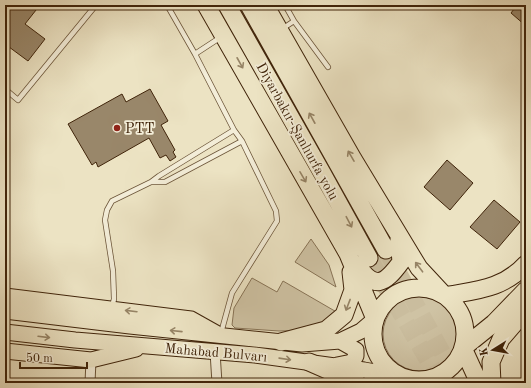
<svg xmlns="http://www.w3.org/2000/svg" width="531" height="388" font-family="'Old Standard TT',serif">
  <style>
    .green { fill: #cfc3a4; stroke: #887457 }
    .building { fill: #99876a; stroke: #40240a }
    .lines { fill: none; stroke-linecap: round; stroke-linejoin: round }
    .highway-tunnel { stroke: #cabd9e; stroke-width: 17; stroke-dasharray: 17 8; stroke-linecap: butt }
    .lane-casing { stroke: #6b5438; stroke-width: 6 }
    .street-casing { stroke: #6b5438; stroke-width: 11 }
    .primary-casing { stroke: #40240a; stroke-width: 17 }
    .highway-casing { stroke: #40240a; stroke-width: 19 }
    .lane { stroke: #f3edd8; stroke-width: 4.5 }
    .street { stroke: #f3edd8; stroke-width: 9 }
    .primary { stroke: #ece3c3; stroke-width: 15 }
    .highway { stroke: #ece3c3; stroke-width: 17 }
    .oneway { stroke: #968466 }
    .poi-dot { fill: #8f2418; stroke: #f3edd8; stroke-width: 1.5 }
    .labels { text-anchor: middle; stroke-width: 3.5; stroke-linejoin: round; paint-order: stroke }
    .poi-label { font-size: 14px; fill: #40240a; stroke: #f3edd8; text-anchor: start }
    .street-label { font-size: 14px; fill: #40240a; stroke: #f3edd8 }
  </style>
  <rect width="100%" height="100%" fill="#ece3c3"/>
  <filter id="stains"><feTurbulence type="fractalNoise" baseFrequency=".005" numOctaves="4"/><feColorMatrix values="0 0 0 0 .2 0 0 0 0 .09 0 0 0 0 .02 0 0 0 .5 -.17"/></filter>
  <radialGradient id="worn" r=".72"><stop offset=".6" stop-color="#630" stop-opacity="0"/><stop offset="1" stop-color="#630" stop-opacity=".3"/></radialGradient>
  <path class="green" d="M311,239l18,26 7,22 -41,-25z
    M391,247l3,17 -13,10 -9,-1 -9,-8z
    M252,278l25,14 6,-11 57,33 -29,16 -32,1 -44,-3 -3,-3 2,-17z
    M383 334a37 37 0 1 1 74 0a37 37 0 1 1-74 0Z"/>
  <path class="building" d="M5,5h35l-15,19 20,15 -17,22 -23,-17z
    M517,5h9v21l-15,-13z
    M150,89l18,32 -7,4 14,25 -2,2 3,5 -6,4 -4,-6 -6,3 -11,-20 -51,29 -2,-5 -4,3 -24,-41 54,-30 4,8z
    M447,160l26,23 -23,27 -26,-23z
    M494,200l26,22 -23,27 -27,-22z"/>
  <g class="lines">
    <path class="highway-tunnel" d="M386,250l73,133
      M369,258l72,125"/>
    <g class="lane-casing">
      <path id="lane" d="M167,5l28,49 39,76 8,11 34,70 1,10 -45,72 -11,40
        M285,5l9,16 34,46
        M282,29l12,-8
        M195,54l26,-17
        M5,89l13,11 78,-95
        M151,182h14l77,-41
        M112,307l2,-8 -1,-28 -8,-51 2,-10 5,-9 39,-19 8,-6 75,-46"/>
    </g>
    <g class="street-casing">
      <path id="street" d="M215,352l2,31
        M90,383l1,-23"/>
    </g>
    <g class="primary-casing">
      <path id="primary" d="M5,296l186,23 25,14
        M5,311l125,15 172,18 38,-3 21,-10 14,-12
        M5,332l70,8 180,15 109,15 39,7
        M5,351l86,9 45,-11
        M337,365l15,-3 4,-6v-6l-16,-9"/>
    </g>
    <g class="highway-casing">
      <path id="highway" d="M206,5l142,249 27,65
        M227,5l95,168 47,85
        M249,5l137,245
        M265,5l88,154 52,86 14,23 26,28c32,-6 58,-7 81,-32
        M357,265c18,25 27,20 44,-3l-2,-23
        M373 334a46 46 0 1 1 92 0a46 46 0 1 1-92 0Z
        M281,342l45,-12 18,-15 9,-25 -2,-18
        M309,362l48,21
        M479,383l-16,-35 31,-25 32,-33
        M492,383l-1,-21 10,-23 25,-29"/>
    </g>
    <use href="#lane" class="lane"/>
    <use href="#street" class="street"/>
    <use href="#primary" class="primary"/>
    <use href="#highway" class="highway"/>
  </g>
  <defs><path id="oneway-shaft" d="M-6 0H5M1.5-3L5.5 0L1.5 3" fill="none" stroke-width="1.6" stroke-linecap="round" stroke-linejoin="round"/></defs>
  <g class="oneway">
    <use href="#oneway-shaft" transform="translate(240 63) rotate(61)"/>
    <use href="#oneway-shaft" transform="translate(312 118) rotate(-119)"/>
    <use href="#oneway-shaft" transform="translate(351 156) rotate(-120)"/>
    <use href="#oneway-shaft" transform="translate(303 177) rotate(60)"/>
    <use href="#oneway-shaft" transform="translate(349 222) rotate(62)"/>
    <use href="#oneway-shaft" transform="translate(419 267) rotate(-127)"/>
    <use href="#oneway-shaft" transform="translate(348 305) rotate(111)"/>
    <use href="#oneway-shaft" transform="translate(131 311) rotate(-173)"/>
    <use href="#oneway-shaft" transform="translate(176 331) rotate(-174)"/>
    <use href="#oneway-shaft" transform="translate(44 337) rotate(7)"/>
    <use href="#oneway-shaft" transform="translate(285 359) rotate(8)"/>
  </g>
  <circle class="poi-dot" cx="117" cy="128" r="4"/>
  <g class="labels">
    <g class="poi-label">
      <text x="125" y="133">PTT</text>
    </g>
    <g class="street-label">
      <text transform="translate(298 131) rotate(61)" y="5">Diyarbakır-Şanlıurfa yolu</text>
      <text transform="translate(216 352) rotate(5)" y="5">Mahabad Bulvarı</text>
    </g>
  </g>
  <rect width="531" height="388" fill="none" stroke="#ece3c3" stroke-width="20"/>
  <rect x="6" y="6" width="519" height="376" fill="none" stroke="#40240a" stroke-width="2"/>
  <rect x="10" y="10" width="511" height="368" fill="none" stroke="#40240a"/>
  <g transform="translate(493 350) rotate(259)" stroke="#f3edd8" stroke-width="3" paint-order="stroke">
  <path d="M0-3L7 15L0 10L-7 15Z" fill="#40240a"/>
  <text y="-6" font-size="11" font-weight="bold" text-anchor="middle" fill="#40240a">K</text>
  </g>
  <path d="M20 362v6h67v-6" fill="none" stroke="#40240a" stroke-width="2"/>
  <text x="26" y="362" font-size="12" fill="#40240a" stroke="#f3edd8" stroke-width="3" paint-order="stroke">50 m</text>
  <rect width="100%" height="100%" filter="url(#stains)"/>
  <rect width="100%" height="100%" fill="url(#worn)"/>
</svg>
